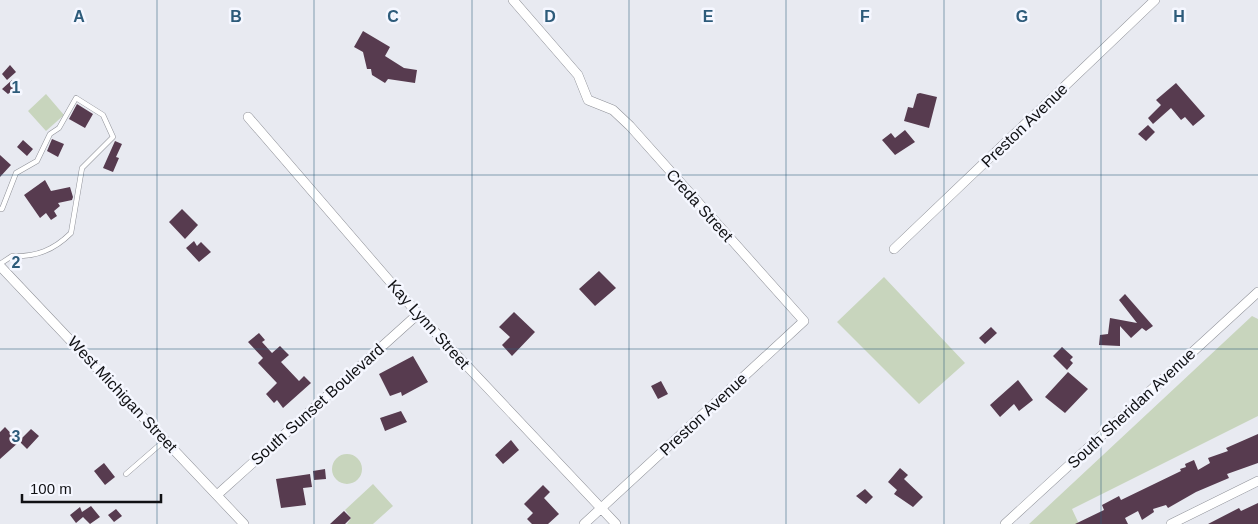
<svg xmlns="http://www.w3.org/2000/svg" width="1258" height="524" font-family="Arial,sans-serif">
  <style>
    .green { fill: #c8d5bd }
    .building { fill: #573b4f }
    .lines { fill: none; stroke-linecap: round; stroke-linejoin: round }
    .lane-casing { stroke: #8f9198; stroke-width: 5.5 }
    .street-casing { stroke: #8f9198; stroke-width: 10 }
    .lane { stroke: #fff; stroke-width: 4.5 }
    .street { stroke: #fff; stroke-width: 9 }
    .grid { fill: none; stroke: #2d5b7a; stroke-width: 1; stroke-opacity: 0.55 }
    .labels { text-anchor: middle; stroke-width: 5; stroke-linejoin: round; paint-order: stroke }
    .street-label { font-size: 16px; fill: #101114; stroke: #f5f7ff }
    .grid-label { font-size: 16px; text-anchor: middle; font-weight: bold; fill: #2d5b7a; stroke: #f5f7ff; stroke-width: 5; stroke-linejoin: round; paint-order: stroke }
  </style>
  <rect width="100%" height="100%" fill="#e8eaf1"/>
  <path class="green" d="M46,94l18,21 -18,16 -18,-20z
    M884,277l81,86 -46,41 -82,-82z
    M1252,316l6,3v97l-186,93 7,15h-50z
    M332 469a15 15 0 1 1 30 0a15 15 0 1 1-30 0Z
    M373,484l20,22 -20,18h-26l4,-6 -6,-8z"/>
  <path class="building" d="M363,31l27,16 -5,9 19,12 13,2 -2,13 -27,-4 -3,4 -13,-8 -1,-6h-4l-4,-17 -9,-5z
    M10,65l6,7 -9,8 -5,-6z
    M12,80l6,6 -10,8 -6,-5z
    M1176,83l29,33 -12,10 -8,-9 -4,3 -10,-12 -18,16 -5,-6 13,-13 -5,-5z
    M920,93l17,4 -8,31 -25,-7 4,-14 5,1 4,-14z
    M77,104l16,10 -8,14 -16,-9z
    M1148,125l7,7 -9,9 -8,-7z
    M905,130l10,12 -20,13 -13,-15 9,-7 4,5z
    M52,139l12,5 -6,13 -11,-6z
    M23,140l10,9 -6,7 -10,-9z
    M115,141l7,3 -6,13 3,1 -6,14 -10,-4z
    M0,155l11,10 -11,12z
    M45,180l6,11 19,-4 3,10 -1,3 -14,3 2,3 -6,5 3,5 -6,4 -5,-7 -6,5 -16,-23z
    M182,209l16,16 -13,14 -16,-17z
    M194,241l3,5 4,-4 10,10 -12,10 -13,-14z
    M599,271l17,17 -21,18 -16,-17z
    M1125,294l28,32 -7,5 -4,-3 -11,10 -11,-12v20l-21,-1 1,-10 8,-1 2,-16 27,5 -18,-23z
    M514,312l21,20 -23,24 -10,-11 8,-8 -11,-10z
    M991,327l6,6 -12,11 -6,-6z
    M259,333l6,7 -3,2 10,11 8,-7 9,9 -8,7 18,19 5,-5 7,7 -28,25 -6,-8 -3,3 -8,-9 11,-11 -19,-20 5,-5 -15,-16z
    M1062,347l11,10 -3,3 3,3 -6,7 -14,-14z
    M413,356l15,26 -26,14 -1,-4 -11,4 -11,-22z
    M1068,372l20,17 -23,24 -20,-16z
    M1018,380l15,20 -14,11 -5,-7 -14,13 -10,-12z
    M661,381l7,13 -10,5 -7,-13z
    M401,411l6,11 -22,9 -5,-13z
    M5,427l14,15 -19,17v-27z
    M31,429l8,7 -12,13 -8,-8z
    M1258,434v29l-31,11 2,4 -33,14 -28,16 -2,-3 -13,4 1,3 -12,8 -4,-9 -13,7 3,6h-53l29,-14 -2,-5 17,-9 2,4 60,-29 -1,-2 6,-2 -1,-3 9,-4 4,10 12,-7 -2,-5 20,-7 -2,-3z
    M511,440l8,10 -16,14 -8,-9z
    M104,463l11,14 -10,8 -11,-14z
    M900,468l8,7 -4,4 19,18 -10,10 -19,-13 3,-4 -9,-8z
    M325,469l1,10 -12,1 -1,-9z
    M310,474l2,13 -9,1 3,17 -25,3 -5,-29z
    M543,485l7,7 -6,6 15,16 -11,10h-16l-5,-5 6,-6 -9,-9z
    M865,489l8,8 -7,7 -10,-8z
    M1258,503v21h-50l31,-16 2,3z
    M91,506l9,11 -10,7 -7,-7 -7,6 -6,-8 10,-8 2,5z
    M116,509l6,7 -8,6 -6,-7z
    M344,511l7,7 -6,6h-15z"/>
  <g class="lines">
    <g class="lane-casing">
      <path id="lane" d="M0,209h2l14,-36 21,-12 13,-27 9,-6 17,-30 27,17 10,22 -31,31 -11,65c-17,17 -35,24 -59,23l-12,8
        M126,474l38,-33"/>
    </g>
    <g class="street-casing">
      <path id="street" d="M513,0l65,75 10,25 25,10 17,16 174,195 -220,203
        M248,117l170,197 198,210
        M894,249l261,-249
        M0,266l244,258
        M217,495l201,-181
        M1005,524l253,-232
        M1171,524l87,-43"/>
    </g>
    <use href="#lane" class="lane"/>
    <use href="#street" class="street"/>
  </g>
  <path class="grid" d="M157,0v524M314,0v524M472,0v524M629,0v524M786,0v524M944,0v524M1101,0v524M0,175h1258M0,349h1258"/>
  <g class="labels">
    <g class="street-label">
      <text transform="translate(1024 125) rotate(-44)" y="6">Preston Avenue</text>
      <text transform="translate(700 205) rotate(48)" y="6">Creda Street</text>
      <text transform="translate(429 324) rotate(48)" y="6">Kay Lynn Street</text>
      <text transform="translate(123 394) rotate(47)" y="6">West Michigan Street</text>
      <text transform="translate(317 404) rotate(-42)" y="6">South Sunset Boulevard</text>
      <text transform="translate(1131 408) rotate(-43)" y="6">South Sheridan Avenue</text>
      <text transform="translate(703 414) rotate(-43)" y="6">Preston Avenue</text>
    </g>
  </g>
  <g class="grid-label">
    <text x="79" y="22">A</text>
    <text x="236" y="22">B</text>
    <text x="393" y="22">C</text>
    <text x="550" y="22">D</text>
    <text x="708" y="22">E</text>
    <text x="865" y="22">F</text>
    <text x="1022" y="22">G</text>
    <text x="1179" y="22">H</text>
    <text x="16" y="93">1</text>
    <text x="16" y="268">2</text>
    <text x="16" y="442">3</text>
  </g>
  <path d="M22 494v8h139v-8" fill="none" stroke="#101114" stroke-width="2.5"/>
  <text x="30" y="494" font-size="15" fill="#101114" stroke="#f5f7ff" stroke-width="4" paint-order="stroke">100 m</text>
</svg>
